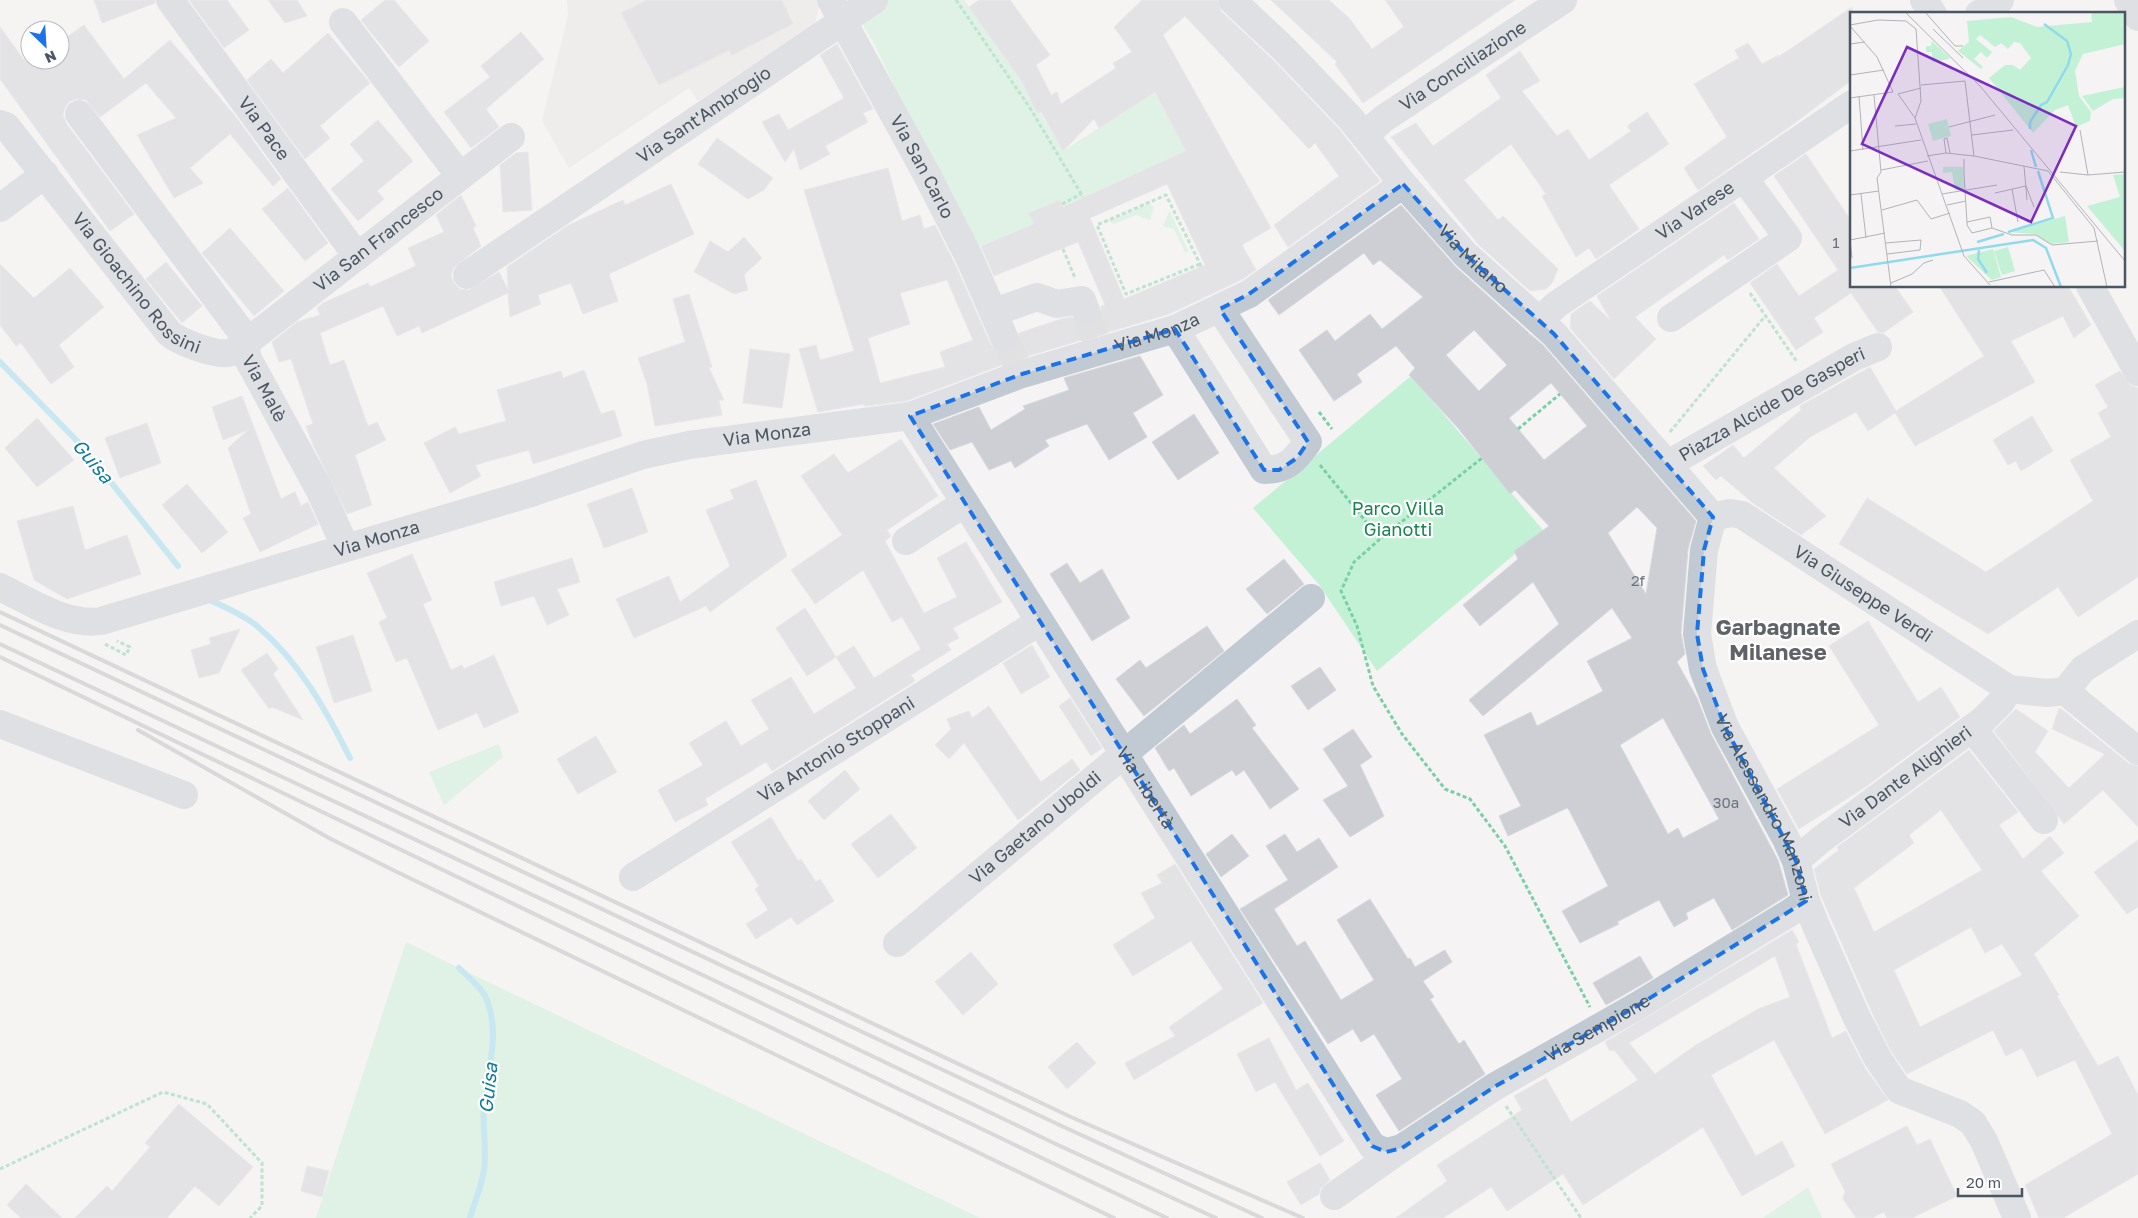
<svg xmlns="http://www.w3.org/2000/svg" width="2138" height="1218" font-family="'Golos Text',sans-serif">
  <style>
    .education { fill: #e6e4e5 }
    .green { fill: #c3f1d5 }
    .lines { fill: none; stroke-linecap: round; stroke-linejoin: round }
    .stream { stroke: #90daee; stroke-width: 6 }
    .building { fill: #cdcfd5; stroke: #d7d9de; fill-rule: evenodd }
    .minor-tunnel { stroke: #caccce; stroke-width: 28; stroke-dasharray: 28 14; stroke-linecap: butt }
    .path { stroke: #7ad0a6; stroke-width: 3; stroke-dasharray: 4 2.5; stroke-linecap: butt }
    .minor { stroke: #c1cad2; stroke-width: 28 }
    .rail { stroke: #b5b8bd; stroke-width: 4 }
    .marked { fill: none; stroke: #1a73e8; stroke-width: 4; stroke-dasharray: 10 6; stroke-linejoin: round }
    .labels { text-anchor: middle; stroke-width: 4.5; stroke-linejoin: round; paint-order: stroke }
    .number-label { font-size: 15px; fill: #6b747e }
    .street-label { font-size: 18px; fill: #4a5661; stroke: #fff }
    .park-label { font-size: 18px; fill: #17864f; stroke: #fff }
    .water-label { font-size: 19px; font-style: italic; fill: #0c7c9b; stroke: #fff }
    .district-label { font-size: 22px; font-weight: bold; fill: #5f6368; stroke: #fff }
    .inset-river { fill: none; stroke: #90daee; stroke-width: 2.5 }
    .inset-road { fill: none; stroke: #b1b4b9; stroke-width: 1 }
    .view { fill: #7b2cbf; fill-opacity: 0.15; stroke: #7b2cbf; stroke-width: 2.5 }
    .inset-edge { fill: none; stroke: #4a5661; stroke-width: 2.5 }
  </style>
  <rect width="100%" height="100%" fill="#f5f3f3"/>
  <path class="education" d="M567,0h250l2,4 -4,20 -117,77 -9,-13 -120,80 -27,-47 26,-106z"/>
  <path class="green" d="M886,0h78l54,77 45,74 92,-59 32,61 -124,54 -3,-7 -30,13 4,11 -62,25 -97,-204 -16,-26z
    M1147,204l7,2 -4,14 -14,-5 -22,9 -6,-3z
    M1169,212h1l19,40h-4l-11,-23 -11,-3z
    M1411,376l132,154 -166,141 -57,-85 -67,-78z
    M499,744l4,13 -59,48 -15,-33z
    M406,942l53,26 521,250h-664z
    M1808,1187l14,31h-59z"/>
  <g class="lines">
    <path class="stream" d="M0,362l82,84 96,120
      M210,600c16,8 34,15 47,26 42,35 69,84 93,132
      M459,968c10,10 25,21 29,35 12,35 -1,67 -4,102 -2,21 3,44 0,65 -2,16 -10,33 -14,48"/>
  </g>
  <path class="building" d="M94,0h61v3l-53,20z
    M189,0h38l22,30 -25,18z
    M268,0h29l10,16 -22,7z
    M385,0h9l35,41 -30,26 -38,-47z
    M647,0h135l11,24 -61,31 -3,-5 -70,35 -38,-72z
    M979,0h31l40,55 -14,10 15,30 6,-3 4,12 55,-36 -3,-5 19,-11 -18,-25 28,-27h75l4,11 53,50 65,68 41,52 -92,66 -14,-22 65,-49 -24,-33 -6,6 -124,-133 -22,19 108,193 -29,17 14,25 -15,10 -72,34 -151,45 -112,42 -41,5 -1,-2 -46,8 -19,-63 17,-4 4,15 34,-9 -50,-161 84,-22 14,53 18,-6 4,14 11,-4 20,39 35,79 5,7 8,3 8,-2 5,-4 3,-8v-6l42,-14 11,-2 11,9 9,-1 6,-4 3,-8v-7l4,-1 -27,-63 -84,34 -13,-30 53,-22 -5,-11 31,-13 3,7 123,-56 -31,-59 -56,36 -5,-9 -31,32 -22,-39 -4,1 -15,-31 -53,-75zM1167,184l38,81 -81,34 -34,-81zM947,280l26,60 -33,12 5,15 -65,16 -12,-45 42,-14 -10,-31z
    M1271,0h58l20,18 23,31 32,-22 -19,-27h130l-152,103 -28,-39 2,-2z
    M1852,7v73l-64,48 -90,62 -14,-22 43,-31 -33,-53 45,-26 -4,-8 13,-7 14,21 17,-9 -2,3z
    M84,25l40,54 46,-39 66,77 45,62 -8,7 -43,-52 -40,34 13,15 -29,15 -37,-63 39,-17 -30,-35 -46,34 -14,-17 -9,-1 -7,2 -5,6 -2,8 3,8 68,91 -24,17 -110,-152v-52l24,33h36v-18z
    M521,32l23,27 -58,50 13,18 -28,21 -27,-36 46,-35 -9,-11z
    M328,33l42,50 -50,43 10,12 -25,21 -58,-79 24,-21 12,14z
    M837,44l36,65 -10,4 5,9 -43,24 5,8 -30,16 -6,-21 -9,13 -23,-40 17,-8 9,16 56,-32 -24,-43z
    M1520,51l20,30 -18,10 35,45 11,-7 21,31 42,-29 -4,-5 20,-14 22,32 -60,41 30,44 -43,30 -7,-11 -13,9 -34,-61 4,-2 -35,-50 -47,36 34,40 5,-4 55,53 -6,14 -6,6 -16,2 -52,-47 -87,-107 25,-14 17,23 68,-48 -15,-23z
    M378,120l35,41 -36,30 7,8 -26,22 -27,-32 33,-28 -14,-17z
    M717,138l56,40 -9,12 -16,9 -50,-35z
    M528,152l4,58 -29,2 -3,-47 16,-12z
    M1806,154l46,68v64h43l18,26 -30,21 -5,-1 -27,-39 -37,25 9,14 -27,18 -46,-67 27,-19 22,32 39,-26 -64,-94z
    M671,184l23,50 -85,40 9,27 -35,13 -12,-31 -33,12 3,9 -31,13 -2,-24 -86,40 -3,-7 -22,10 -14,-30 -63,27 10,32 14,-5 24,66 9,-4 9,18 -31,15 17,50 -25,9 -33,-67 -8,-21 7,-2 -22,-65 -12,3 -7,-20 25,-20 23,-7 -3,-7 6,-5 45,-20 2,4 46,-21 -8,-18 36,-16 -8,-17 25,-20 15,31 -3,2 8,18 -28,22 -2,8 3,7 6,6 9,1 30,-18 9,18 -1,-23 60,-41 56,-26 2,5z
    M288,188l40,55 -23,18 -43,-52z
    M1734,203l25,36 -31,21 -4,-5 -89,62 21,22 -42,40 -44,-51 1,-14 19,-13 21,20 -14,-25z
    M1401,205l55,62 73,66v2l1,-1 13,11 153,176 -8,28 -7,84 4,21 -8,8 20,36 14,36 67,126 10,35 -56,35 -18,-32 -28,15 2,6 -14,8 -15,-27 -42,22 2,2 -39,19 -18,-32 46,-25 -39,-76 -2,-2 -59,28 -9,-20 22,-10 -37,-71 47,-23 6,14 66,-35 -16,-30 45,-23 -20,-30 -129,108 -14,-16 90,-76 -26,-42 -53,44 -17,-21 55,-46 -4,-8 35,-25 -34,-36 -5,4 -52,-66 -49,-53 6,-7 -19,-22 -39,28 5,8 -28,19 -35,-51 28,-20 8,11 35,-27 12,15 41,-32 -43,-37 -7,5 -9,-12 -85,62 -11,-15zM1474,330l33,35 -28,26 -33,-36zM1551,383l36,43 -43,34 -35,-42zM1637,507l20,21 -11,66 -38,-61zM1663,718l56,101 -36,19 -5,-10 -10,6 -48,-89z
    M230,228l54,63 -30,25 -52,-63z
    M744,237l18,21 -18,17 4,15 -14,4 -40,-22 16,-31 18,11z
    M166,262l36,44 -20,17 -36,-44z
    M0,264l34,34 36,-30 34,39 -45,38 15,22 -23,17 -30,-41 -5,3 -16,-21z
    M1939,286h129l23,39 -17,13 -11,-22 -52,25 24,41 -120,64 -20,-33 -27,18 -12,-19 -46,25 -36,31 52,48 -25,19 -47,-31 -33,-28 -5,4 -13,-14 30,-21 11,13 57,-48 -1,-4 70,-39 26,44 88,-55z
    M689,294l23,73 -3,1 15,32h-5l3,15 -67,11 -8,-42 -9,-26 47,-16 -12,-43z
    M750,349l40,5 -8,54 -39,-5z
    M1140,356l23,39 -30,18 14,24 -38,23 -22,-36 -42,16 4,6 -34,22 -4,-7 -22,9 -17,-28 -22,8 -17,-26 46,-17 12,23 34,-21 -2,-3 46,-16 -5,-12z
    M584,370l17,44 13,-4 8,26 -89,28 -4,-14 -54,15 6,11 -31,17 -26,-50 31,-16 4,7 47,-13 -9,-31 64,-19 2,7z
    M2120,371l10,14 8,3v189l-60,40 -20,-30 -70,47 -149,-90 28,-46 119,74 107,-71 -23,-41 41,-23 -13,-24 10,-6 -13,-22z
    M242,396l39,103 14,-7 6,14 7,-4 10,22 -58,28 -17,-34 8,-4 -23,-66 20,-18 -25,10 -11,-33z
    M1194,414l25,39 -41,27 -26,-38z
    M2032,416l21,35 -32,20 -5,-10 -8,4 -15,-25z
    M37,418l37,42 -37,27 -32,-39z
    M147,423l14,40 -41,15 -15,-40z
    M901,439l37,57 -51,34 4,6 -6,5 39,72 33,-16 -20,-39 29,-16 36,60 -49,26 6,10 -12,6 4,6 -40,25 4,6 -143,90 -6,-9 -61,37 3,6 -33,17 -17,-32 45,-25 -14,-22 37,-22 15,25 28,-17 -18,-29 40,-23 23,37 42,-26 -20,-31 18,-11 20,32 47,-29 -19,-32 -10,5 -29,-52 -48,34 -24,-34 51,-35 -41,-59 33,-22 14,19z
    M756,480l31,76 -77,56 -4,-6 -72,32 -18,-39 53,-23 11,26 50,-36 -24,-56 28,-11 -4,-9z
    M187,484l41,48 -26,21 -40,-48z
    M632,488l16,44 -44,16 -17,-44z
    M73,506l12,44 42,-15 14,39 -74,25 -33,-19 -17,-59z
    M412,554l20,46 -9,4 28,66 11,-5 2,4 30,-14 25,57 -35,16 -7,-15 -39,17 -31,-72 -11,4 -17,-40 8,-4 -20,-45z
    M572,558l8,24 -23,7 12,26 -22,10 -13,-29 -33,10 -7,-24z
    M1284,559l20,25 -37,30 -21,-25z
    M1067,563l13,20 22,-14 28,49 -38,23 -42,-67z
    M805,608l31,49 -29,19 -31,-48z
    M1868,621l50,81 23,-15 19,30 -96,71 -65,41 -22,-40 102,-64 -50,-79z
    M1207,626l17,25 -80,65 -28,-37 24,-19 6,8z
    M240,629l-21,44 -20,5 -8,-28 20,-6 -2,-6z
    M353,635l19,56 -38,12 -18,-56z
    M1032,645l18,32 -29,17 -18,-31z
    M267,653l11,16 -5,5 30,46 -31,-13 -3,2 -28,-39z
    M1320,667l16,23 -28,20 -17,-24z
    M1070,698l32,50 -11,8 -32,-50z
    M1237,699l19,26 -4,3 47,61 -29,20 -26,-39 -8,6 -4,-6 -41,26 -17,-28 -5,3 -14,-23 29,-23 6,9z
    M989,706l52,76 31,-23 8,11 -62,50 -54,-77 -15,16 -14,-14 16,-16 -4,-10 22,-8 3,7z
    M2059,708l5,3 64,52 10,3v61l-35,-37 -39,34 -70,-93 22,-22 32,22 -13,21 34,36 36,-34 -53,-25z
    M1353,729l19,28 -12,8 24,51 -34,21 -27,-37 25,-14 -25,-37z
    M596,736l21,36 -39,22 -21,-35z
    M1969,750l49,62 -19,13 24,34 27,-23 14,17 -23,18 38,45 -45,38 25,41 -2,1 41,70 20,-10 20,39v79l-75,44h-24l-14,-33 87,-51 -37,-74 -38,17 -15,-29 -16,8 -13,-26 -86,44 -16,-23 -17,-34 -53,-121 -7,-27 25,-19 -2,-3zM1941,810l41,60 -108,62 -20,-44 60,-45 -5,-8zM1971,927l14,26 17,-9 20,31 -102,52 -26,-57z
    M845,770l15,19 -36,31 -16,-19z
    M891,814l26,34 -39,30 -27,-34z
    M771,817l27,44 3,-2 15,23 4,-3 14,22 -37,24 -6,-8 -35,22 -10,-15 22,-14 -13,-21 4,-3 -28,-44z
    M1232,834l17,22 -28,21 -15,-23z
    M1285,834l12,18 22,-14 19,29 -64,42 23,37 8,-5 36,59 33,-20 -37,-60 33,-21 38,60 2,-1 5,9 30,-17 7,12 -29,19 11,16 -4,2 29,45 5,-4 21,34 -86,57 -23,-36 26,-16 -28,-45 -13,8 -8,-13 -25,15 -88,-135 48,-29 -22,-34z
    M2138,840v67l-11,7 -33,-42z
    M1175,864l88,139 -129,77 -9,-17 50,-27 -6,-9 54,-38 -32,-48 -58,35 -20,-31 42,-27 -14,-25 21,-10 -5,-8z
    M1792,930l7,12 -3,2 36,94 14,-7 19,37 23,32 -63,34 -51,-94 -63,35 45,81 26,-15 13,25 -53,30 -39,-69 -120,78 -20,-31 -56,37 -16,-24 -48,31h-47l51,-37 -10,-16 85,-55 -8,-14 32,-18 25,44 67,-42 -24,-30 -4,1 -5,-9zM1775,956l15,41 -32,12 -62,36 -41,29 -26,-31z
    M971,952l27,32 -35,31 -28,-33z
    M1640,956l13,22 -47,27 -13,-22z
    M1269,1038l27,52 12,-7 36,58 -24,15 -45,-74 -19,10 -19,-38z
    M1077,1042l19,21 -29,26 -19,-22z
    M179,1104l74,63 -34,39 -24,-20 -28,32h-92l32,-32 5,5 38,-44 -5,-4z
    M1907,1126l10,19 13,-6 27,57 -45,22h-25l-3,-6 -12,6h-16l-13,-19 2,-8 -14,-27z
    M1320,1163l10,17 -10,9 -1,5 -18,11 -14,-23z
    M307,1166l22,5 -7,26 -21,-6z
    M26,1184l36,34h-41l-14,-13z"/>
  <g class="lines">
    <path class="minor-tunnel" d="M1086,311l11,32
      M1004,337l15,32"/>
    <path class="path" d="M956,0l74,108 53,89
      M1062,204l19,-10
      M1063,249l12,29
      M1200,264l-74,30 -29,-69 69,-30 34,69 1,3
      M1750,293l47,69
      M1319,412l13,17
      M1518,429l42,-35
      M1670,432l96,-117
      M1320,465l60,74 102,-81
      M1380,539l-26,23 -13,29 16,35 16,60 29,48 43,55 25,10 35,47 85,161
      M105,644l21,11 4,-8 -13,-6
      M1506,1106l75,112
      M0,1169l163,-77 44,12 55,59v43l-12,12"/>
    <g class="minor">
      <path id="s1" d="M170,0l187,256"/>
      <path id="s2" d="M831,0l96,175 42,82 35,80"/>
      <path id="s3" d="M1232,0l53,50 66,69 52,65 63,71 88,79 159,183"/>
      <path d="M1924,0l9,14"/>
      <path d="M2128,0l10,17"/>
      <path d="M1979,14l21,-14"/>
      <path d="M343,22l117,154"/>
      <path id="s4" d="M79,114l169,227 -2,9 2,9 71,130 27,59"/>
      <path id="s5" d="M0,124l6,2 163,207c10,9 45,22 59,20 8,-1 13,-7 20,-12l263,-204"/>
      <path id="s6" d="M1365,135l18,-16 180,-119"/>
      <path d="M0,208l45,-34"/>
      <path id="s7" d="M467,275l407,-275"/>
      <path d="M2090,286l48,86"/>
      <path d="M1003,309l34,-12 20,7 25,-4 4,11"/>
      <path d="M1671,318l117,-80 -44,-60"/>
      <path id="s8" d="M1540,320l16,-15 296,-201"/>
      <path d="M1175,329l89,141c23,0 31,-10 44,-28l-88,-133"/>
      <path id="s9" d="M910,416l462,730 14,6 16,-4 92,-61 143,-81 154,-94 15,-11"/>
      <path id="s10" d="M1668,464l186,-107 24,-10"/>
      <path id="s11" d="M1713,517l-9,33 -7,84 6,35 22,58 61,112 10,22 10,40 11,27 39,88 22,43 21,31 61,24 13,9 11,18 33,77"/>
      <path id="s12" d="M1713,517l17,-4 12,2 267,174 38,4 18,-2"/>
      <path d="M906,541l59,-38"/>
      <path id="s13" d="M0,587c31,15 66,39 101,34l430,-128 112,-38 46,-10 221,-29 112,-42 153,-45 74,-35 154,-110"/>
      <path d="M2065,691l73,60"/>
      <path d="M2065,691l18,-22 55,-35"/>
      <path d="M0,724l184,71"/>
      <path d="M1972,728l72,92"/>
      <path id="s14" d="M1796,861l23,-20 164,-121 18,-18 8,-13"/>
      <path id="s15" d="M633,877l406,-255"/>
      <path id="s16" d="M897,943l414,-345"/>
      <path d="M1334,1196l68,-48"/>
    </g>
    <path class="rail" d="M0,612l1071,505 232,101
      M0,625l1066,503 196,90
      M0,644l709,334 349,167 158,73
      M0,657l1167,561
      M138,730l191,108 66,33 719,347"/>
  </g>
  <path d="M0 0H2138V1218H0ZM1403,184l63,71 88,79 159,183 -9,33 -7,84 6,35 22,58 71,134 10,40 -169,105 -143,81 -92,61 -16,4 -14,-6 -462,-730 112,-42 153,-45 89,141h15l18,-12 11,-16 -88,-133 29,-15z" fill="#f5f3f3" fill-opacity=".55" fill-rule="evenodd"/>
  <path class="marked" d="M1403,184l63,71 88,79 159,183 -9,33 -7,84 6,35 22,58 71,134 10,40 -169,105 -143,81 -92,61 -16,4 -14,-6 -462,-730 112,-42 153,-45 89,141h15l18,-12 11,-16 -88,-133 29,-15z"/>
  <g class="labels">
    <g class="number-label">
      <text x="1836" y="248">1</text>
      <text x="1638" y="586">2f</text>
      <text x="1726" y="808">30a</text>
    </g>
    <g class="street-label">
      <text dy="6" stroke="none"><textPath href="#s6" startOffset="120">Via Conciliazione</textPath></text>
      <text dy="6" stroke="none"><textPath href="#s7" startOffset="286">Via Sant'Ambrogio</textPath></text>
      <text dy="6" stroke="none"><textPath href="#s1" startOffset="159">Via Pace</textPath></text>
      <text dy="6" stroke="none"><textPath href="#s2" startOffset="190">Via San Carlo</textPath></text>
      <text dy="6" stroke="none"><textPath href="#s8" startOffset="190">Via Varese</textPath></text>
      <text dy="6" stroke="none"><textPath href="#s5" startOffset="522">Via San Francesco</textPath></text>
      <text dy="6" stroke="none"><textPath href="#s3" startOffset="354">Via Milano</textPath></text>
      <text dy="6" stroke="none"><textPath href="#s5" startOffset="212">Via Gioachino Rossini</textPath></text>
      <text dy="6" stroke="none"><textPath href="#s13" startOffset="1206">Via Monza</textPath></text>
      <text dy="6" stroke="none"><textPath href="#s4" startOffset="335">Via Malè</textPath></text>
      <text dy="6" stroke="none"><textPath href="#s10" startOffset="120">Piazza Alcide De Gasperi</textPath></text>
      <text dy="6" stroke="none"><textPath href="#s13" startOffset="801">Via Monza</textPath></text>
      <text dy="6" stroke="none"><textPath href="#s13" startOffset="396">Via Monza</textPath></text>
      <text dy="6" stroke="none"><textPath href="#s12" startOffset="174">Via Giuseppe Verdi</textPath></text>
      <text dy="6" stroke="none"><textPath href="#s15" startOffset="240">Via Antonio Stoppani</textPath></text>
      <text dy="6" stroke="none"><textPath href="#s14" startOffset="138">Via Dante Alighieri</textPath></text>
      <text dy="6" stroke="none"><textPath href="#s9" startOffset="440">Via Libertà</textPath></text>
      <text dy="6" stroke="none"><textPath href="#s11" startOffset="306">Via Alessandro Manzoni</textPath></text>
      <text dy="6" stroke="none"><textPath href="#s16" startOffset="180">Via Gaetano Uboldi</textPath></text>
      <text dy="6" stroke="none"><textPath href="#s9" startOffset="1125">Via Sempione</textPath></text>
    </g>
    <g class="park-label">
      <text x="1398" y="515">Parco Villa<tspan x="1398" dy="21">Gianotti</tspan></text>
    </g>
    <g class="water-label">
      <text transform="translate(93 461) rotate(50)" y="7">Guisa</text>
      <text transform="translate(488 1088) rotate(-84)" y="7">Guisa</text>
    </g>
    <g class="district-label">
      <text x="1778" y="635">Garbagnate<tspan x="1778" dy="25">Milanese</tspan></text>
    </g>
  </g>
  <g transform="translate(1850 12)">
    <rect width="275" height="275" fill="#f5f3f3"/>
    <path d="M241,0h34v32l-42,10 -8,17 4,25 12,16 -1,9 -14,6 -8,-22 -13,5 -22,23 -44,-55 16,-13h8l7,5 11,-12 -11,-15 -6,-1 -6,7 -7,-6 -6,4 -15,-12 -4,4 16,13 -5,6 -6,-6 -7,7 9,8 -2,2 -23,-18 11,-9 -2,-21 44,-4 26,10 55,-5zM82,29l18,17 -2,1 -16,3v-10h-6v-6h5zM275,75v11l-12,1 -20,12 -11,-15zM97,107l4,17 -18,5 -5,-17zM93,155h20l1,22 -9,2 -3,-19 -9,1zM275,162v77l-38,-45 33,-9 -7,-22zM215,204l4,26 -18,2 -17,-10 -25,-2zM158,235l7,24 -13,4 -8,-24zM143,237l8,28 -9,3 -26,-24z" fill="#c3f1d5"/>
    <path class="inset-river" d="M180,117v-7l11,-17 6,-3 21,-37 3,-11 -4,-13 -23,-17M181,138l5,17M158,220l45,-14 -15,-47M127,230l27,-8M129,238l-1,9 9,14M0,256l183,-28 13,8 15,39"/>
    <path class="inset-road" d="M55,0l75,74 145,175M75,0l30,34h8M0,13l28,-5 28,1 10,8 5,72 -6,17M0,14l27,31 16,35M83,17l30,29M0,32l15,-2M0,63l34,-5M71,73l44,-4 9,75M48,82l17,24 49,138 26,29M48,82l23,-6M24,83l7,77 -4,6 14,109M9,84l4,54M0,86l43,-6M45,114l21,-2M99,115l46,-12M230,118l8,45M122,123l41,-5M0,139l71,-11M96,141l-2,-14 3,-1 3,15M77,144l19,-3 28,3 74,15 46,57 13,59M114,147v15l3,49v2l5,8 20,-5 -2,-11 -23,5M174,154l3,34M31,158l47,-9M210,160l28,3 37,-3M162,177l6,33M145,181l31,-7 8,21M11,182l5,44M92,182l55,-9M0,183l29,-4M97,193l19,-4M32,198l35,-10 14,19 19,-6M142,216l20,7h24l16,10 46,-4M0,228l35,-7M0,228l2,18M36,231l35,-3 -1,10 -33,4M139,270l55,-12 11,17M41,271l21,-9 12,-11 9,-3"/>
    <path class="view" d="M57,35l169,79 -45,96 -169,-78z"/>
    <rect width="275" height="275" class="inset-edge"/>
  </g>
  <g transform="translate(45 45) rotate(155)"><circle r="24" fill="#ffffff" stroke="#b7bbc0"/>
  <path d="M0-4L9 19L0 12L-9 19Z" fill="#1a73e8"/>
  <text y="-8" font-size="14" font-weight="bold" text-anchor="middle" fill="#4a5661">N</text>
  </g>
  <path d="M1958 1188v8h64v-8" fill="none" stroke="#4a5661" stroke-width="2.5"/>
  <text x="1966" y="1188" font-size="15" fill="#4a5661" stroke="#ffffff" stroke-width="4" paint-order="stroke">20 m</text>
</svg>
